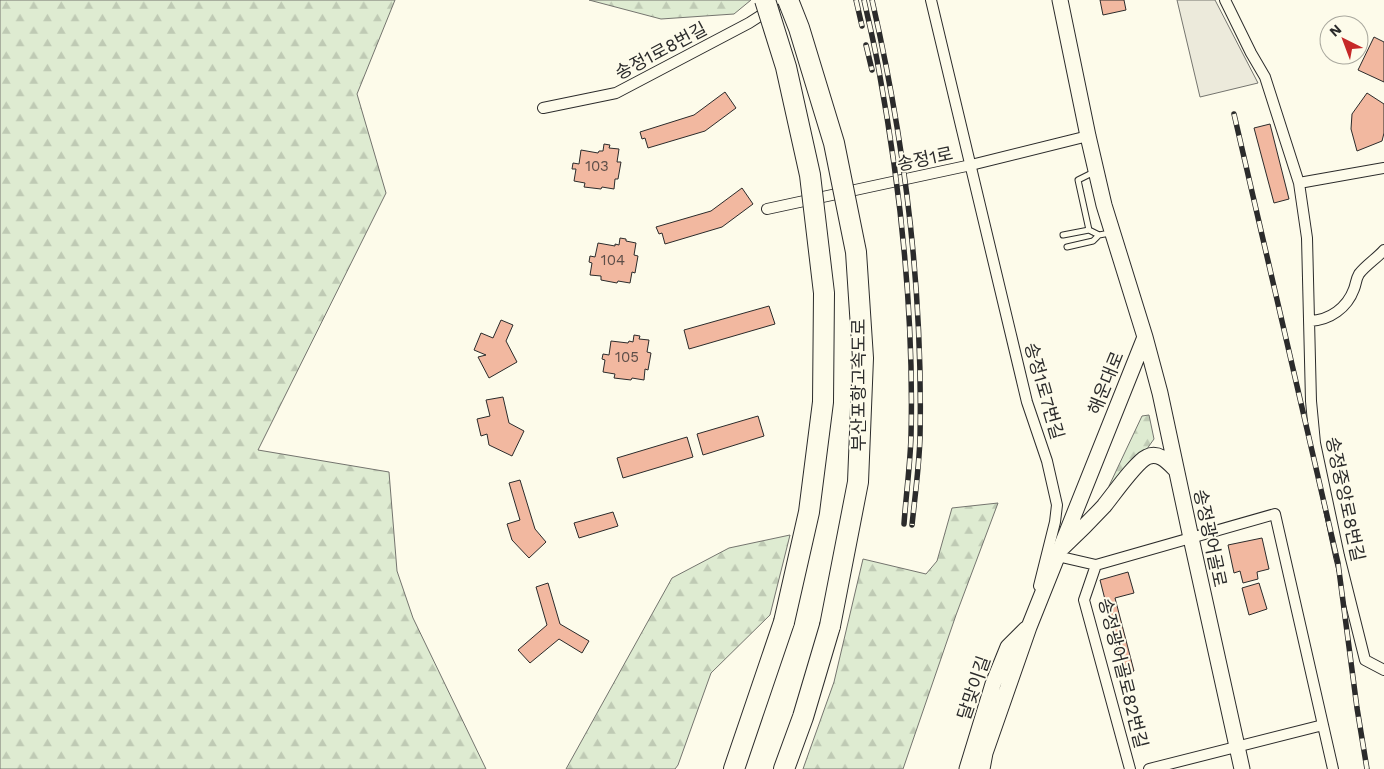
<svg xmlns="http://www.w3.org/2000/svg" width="1384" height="769" font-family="'Work Sans','Noto Sans KR',sans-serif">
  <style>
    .forest { fill: url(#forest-firs); stroke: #74746e }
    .parking { fill: #eceadb; stroke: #74746e }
    .building { fill: #f2b8a0; stroke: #2b2b2b }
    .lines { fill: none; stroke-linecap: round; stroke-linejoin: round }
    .lane-casing { stroke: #2b2b2b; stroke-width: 7 }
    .street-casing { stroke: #2b2b2b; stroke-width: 12 }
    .secondary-casing { stroke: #2b2b2b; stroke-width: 17 }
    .highway-casing { stroke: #2b2b2b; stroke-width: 22 }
    .lane { stroke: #fdfbea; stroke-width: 5 }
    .street { stroke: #fdfbea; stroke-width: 10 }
    .secondary { stroke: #fdfbea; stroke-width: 15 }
    .highway { stroke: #fdfbea; stroke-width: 20 }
    .rail-casing { stroke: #2b2b2b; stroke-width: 5.5 }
    .rail { stroke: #fdfbea; stroke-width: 4; stroke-dasharray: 11; stroke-linecap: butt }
    .highway-bridge-casing { stroke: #2b2b2b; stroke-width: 22; stroke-linecap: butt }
    .highway-bridge { stroke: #fdfbea; stroke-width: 20 }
    .labels { text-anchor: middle; stroke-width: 4; stroke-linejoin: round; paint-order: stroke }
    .number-label { font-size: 15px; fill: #5d4e48 }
    .street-label { font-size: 18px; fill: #2b2b2b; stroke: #fdfbea }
  </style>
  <defs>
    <pattern id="forest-firs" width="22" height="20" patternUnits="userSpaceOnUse" patternTransform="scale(1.25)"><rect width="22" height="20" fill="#deebd1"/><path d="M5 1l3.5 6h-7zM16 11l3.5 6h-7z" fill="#bfcab4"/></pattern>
  </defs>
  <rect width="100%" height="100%" fill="#fdfbea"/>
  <path class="forest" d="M0,0h395l-38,94 29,99 -128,257 131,22 8,99 16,47 73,151h-486z
    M589,0h162l-17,14 -73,5z
    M1149,415l5,24 -10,14 -33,35 -2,-2 33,-70z
    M998,503l-42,112 -53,154h-100l31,-87 29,-123 63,15 11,-13 15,-53z
    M790,535l-20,80 -59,58 -33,92 -3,4h-109l106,-191 57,-30z"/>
  <path class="parking" d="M1177,0h38l43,83 -58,14z"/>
  <path class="building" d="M1100,0h24l2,10 -23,5z
    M1374,37l10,5v40l-26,-12z
    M725,92l11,16 -31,23 -57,17 -3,-10 -3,1 -2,-7 54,-17z
    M1367,93l17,11v29l-2,8 -25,10 -6,-22 1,-15z
    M1270,124l19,75 -15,4 -20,-75z
    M604,144l6,1 -1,3 10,1 -2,13h4l-3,17h-3l-1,10 -12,-2 -1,2 -17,-2 1,-4 -11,-2 2,-12h-4l1,-6 6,1 2,-14 17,3 1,-2h4z
    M742,188l11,16 -31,23 -57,17 -3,-11 -3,1 -3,-7 55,-16z
    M620,238l6,1v2l10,2 -2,12 4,1 -3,17 -3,-1 -2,11 -12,-2 -1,2 -16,-3v-4l-11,-1 2,-12 -3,-1 1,-6 5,1 3,-14 17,3v-2l4,1z
    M769,306l6,18 -86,25 -5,-19z
    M501,320l12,5 -7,16 11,21 -28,16 -11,-21 8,-2 -12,-5 7,-17 12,5z
    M634,335l6,1 -1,3 10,1 -2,12 4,1 -3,17 -3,-1 -1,11 -12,-2 -1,2 -17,-2 1,-4 -12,-2 2,-12 -3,-1 1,-5 6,1 2,-14 17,2 1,-2 4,1z
    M503,397l6,26 15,8 -12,25 -23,-11 -2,-11 -6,2 -4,-17 13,-3 -4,-16z
    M758,416l6,20 -61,19 -6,-21z
    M687,437l6,20 -70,21 -6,-20z
    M520,480l15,49 11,13 -17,16 -17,-18 -5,-16 13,-4 -11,-37z
    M613,512l5,14 -39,12 -5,-15z
    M1262,538l7,31 -12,3 1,7 -15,4 -3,-12 -6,2 -6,-28z
    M1128,572l6,21 -19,5 19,73 -10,3 -24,-94z
    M548,583l12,41 29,17 -7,12 -23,-14 -29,24 -12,-13 29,-25 -11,-38z
    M1259,583l8,26 -18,6 -7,-27z"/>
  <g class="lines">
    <g class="lane-casing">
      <path id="lane" d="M1089,230l-11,-50 16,-8
        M1063,235l26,-5 10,5 11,-2
        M1067,247l26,-6 6,-6"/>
    </g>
    <g class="street-casing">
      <path id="street" d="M931,0l96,402 20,59 10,44 -2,17 -16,64
        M1225,0l26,53 14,24 34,106 8,55 4,163 4,42 24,113 26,104 19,10
        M543,108l73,-15 133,-70 36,-23
        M1299,183l85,-15
        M767,209l204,-44 117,-29
        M1310,321c20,-1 37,-13 44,-32 2,-5 2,-10 5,-15 7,-9 17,-15 25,-24
        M1057,556l39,9 -12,35 46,169
        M1096,565l179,-51 58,255
        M1149,769l174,-44"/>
    </g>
    <g class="secondary-casing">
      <path id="secondary" d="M1060,0l28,136 16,69 41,132 15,56 31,145 51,231
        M1063,547c14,-13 28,-27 41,-41 9,-11 32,-44 43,-49 12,-6 22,6 29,13
        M967,769l26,-85 15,-37 18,-18
        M982,769l3,-16 44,-126 116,-290"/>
    </g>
    <g class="highway-casing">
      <path id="highway" d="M734,769l50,-147
        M784,769l19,-52 27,-91"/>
    </g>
    <use href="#lane" class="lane"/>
    <use href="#street" class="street"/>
    <use href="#secondary" class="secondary"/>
    <use href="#highway" class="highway"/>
    <g class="rail-casing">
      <path id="rail" d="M856,0l6,26
        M864,0c5,23 11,47 15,71 22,120 35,244 32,366 -1,29 -5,58 -7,87
        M872,0c33,143 51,291 48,438 -1,29 -5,58 -8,87
        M866,45l6,25
        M1234,114l104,449 19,145 10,61"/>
    </g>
    <use href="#rail" class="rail"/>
    <g class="highway-bridge-casing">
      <path id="highway-bridge" d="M765,0l21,67 24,108 14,118 -1,109 -14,110 -25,110
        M788,0l11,28 35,115 22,109 7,106 -5,124 -28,144"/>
    </g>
    <use href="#highway-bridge" class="highway-bridge"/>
  </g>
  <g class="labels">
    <g class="number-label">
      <text x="597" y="171">103</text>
      <text x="613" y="265">104</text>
      <text x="627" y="362">105</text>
    </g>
    <g class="street-label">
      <text transform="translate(661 51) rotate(-28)" y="6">송정1로8번길</text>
      <text transform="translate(925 159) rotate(-12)" y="6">송정1로</text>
      <text transform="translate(1106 383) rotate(-68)" y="6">해운대로</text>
      <text transform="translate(859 385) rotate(-90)" y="6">부산포항고속도로</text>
      <text transform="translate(1044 391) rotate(74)" y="6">송정1로7번길</text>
      <text transform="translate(1345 499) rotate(78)" y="6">송정중앙로8번길</text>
      <text transform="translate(1210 538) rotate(78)" y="6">송정광어골로</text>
      <text transform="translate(1123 673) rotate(76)" y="6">송정광어골로82번길</text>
      <text transform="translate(974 688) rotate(-71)" y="6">달맞이길</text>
    </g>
  </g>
  <g transform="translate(1344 40) rotate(318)"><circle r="24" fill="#fdfbea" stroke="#a9a89e"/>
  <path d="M0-4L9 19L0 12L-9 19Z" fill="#c62828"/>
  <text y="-8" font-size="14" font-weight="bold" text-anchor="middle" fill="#2b2b2b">N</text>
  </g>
</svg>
